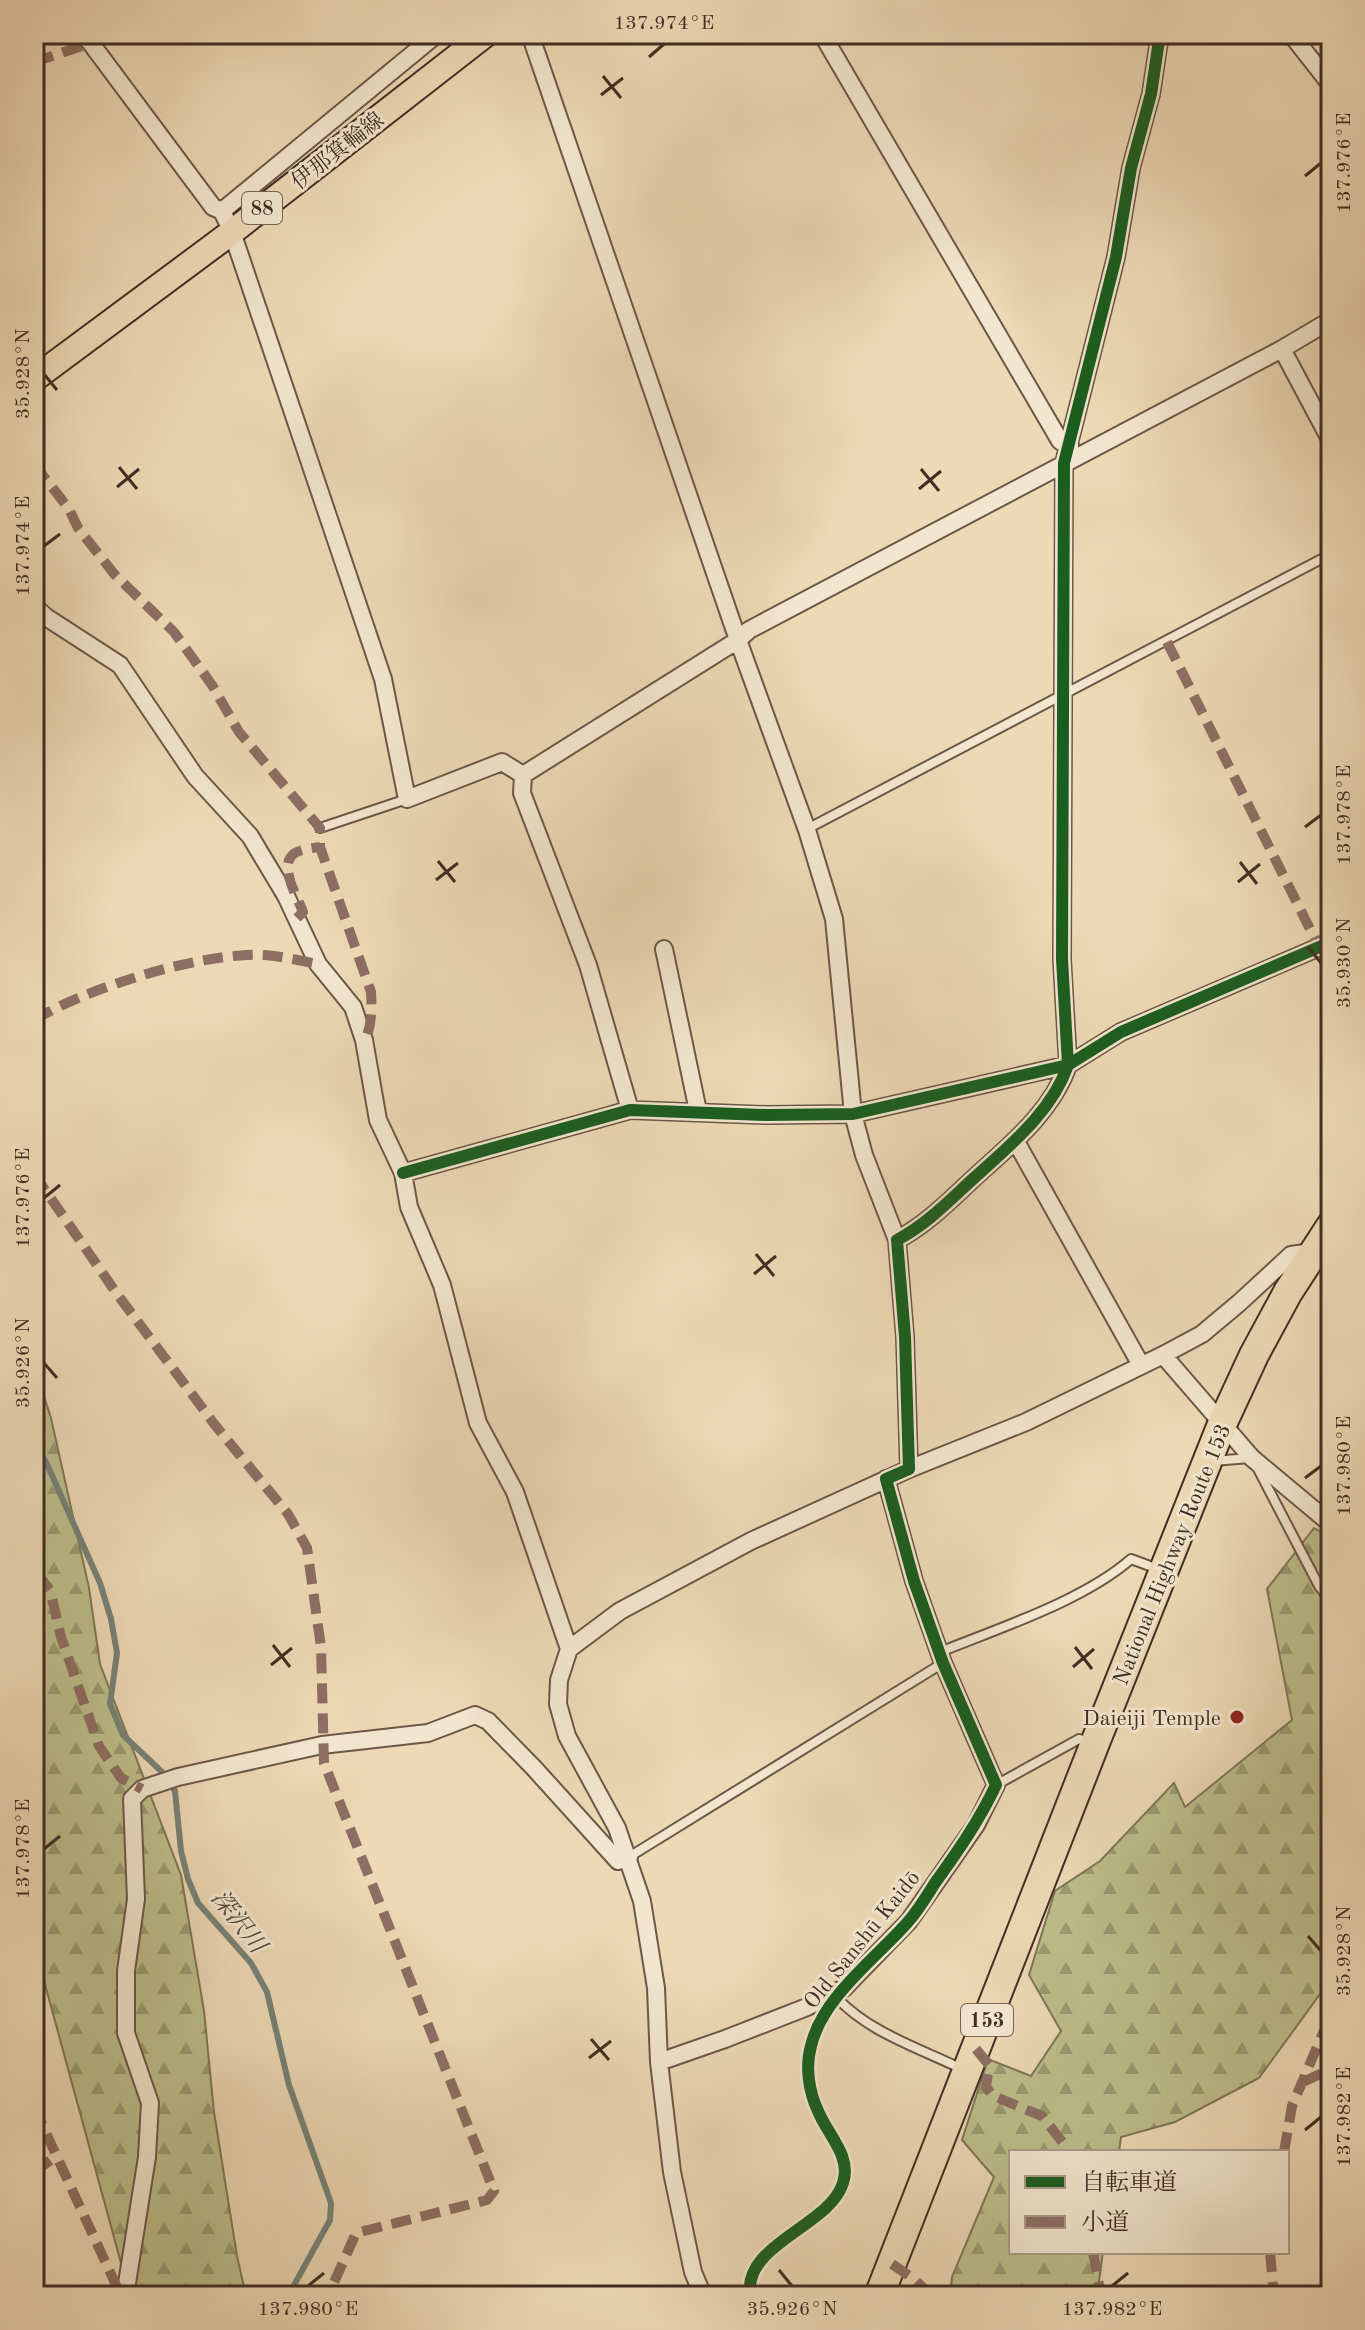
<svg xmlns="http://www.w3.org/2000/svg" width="1365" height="2330" font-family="'Old Standard TT','Noto Serif JP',serif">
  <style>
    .forest { fill: url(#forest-firs); stroke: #7e7658; stroke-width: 2 }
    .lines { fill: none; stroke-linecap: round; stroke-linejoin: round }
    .stream { stroke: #768277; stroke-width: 6 }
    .lane-casing { stroke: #6c5848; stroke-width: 12 }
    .street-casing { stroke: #6c5848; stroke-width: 20 }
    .primary-casing { stroke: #412d24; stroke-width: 28 }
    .highway-casing { stroke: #412d24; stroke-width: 32 }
    .lane { stroke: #f3e6cf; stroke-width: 8 }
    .street { stroke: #f3e6cf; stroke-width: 16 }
    .primary { stroke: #edd9b5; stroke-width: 24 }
    .highway { stroke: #edd9b5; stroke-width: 28 }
    .quiet { stroke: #8d6e63; stroke-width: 10; stroke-dasharray: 20 10; stroke-linecap: butt }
    .cycleway-casing { stroke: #f3e6cf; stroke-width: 17 }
    .cycleway { stroke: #1b5e20; stroke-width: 12 }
    .ticks { fill: none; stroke: #412d24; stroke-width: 3 }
    .poi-dot { fill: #8f2418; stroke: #f3e6cf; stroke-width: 3 }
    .labels { text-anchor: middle; stroke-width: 6; stroke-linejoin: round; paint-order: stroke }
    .shield { fill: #f3e6cf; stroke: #766457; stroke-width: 2 }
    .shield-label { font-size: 20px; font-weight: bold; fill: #412d24 }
    .street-label { font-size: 22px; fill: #412d24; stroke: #f3e6cf }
    .poi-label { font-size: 22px; fill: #412d24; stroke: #f3e6cf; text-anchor: end }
    .water-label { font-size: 24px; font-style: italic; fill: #534940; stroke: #f3e6cf }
    .neatline { fill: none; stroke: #412d24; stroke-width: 3 }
    .ticks-label { font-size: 20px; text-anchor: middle; fill: #412d24 }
  </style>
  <defs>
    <pattern id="forest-firs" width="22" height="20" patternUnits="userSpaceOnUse" patternTransform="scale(2)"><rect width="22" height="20" fill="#bcbe8b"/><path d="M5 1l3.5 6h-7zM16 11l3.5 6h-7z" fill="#9a9b71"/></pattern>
  </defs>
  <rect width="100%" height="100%" fill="#edd9b5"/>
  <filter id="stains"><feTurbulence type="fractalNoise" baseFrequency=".0025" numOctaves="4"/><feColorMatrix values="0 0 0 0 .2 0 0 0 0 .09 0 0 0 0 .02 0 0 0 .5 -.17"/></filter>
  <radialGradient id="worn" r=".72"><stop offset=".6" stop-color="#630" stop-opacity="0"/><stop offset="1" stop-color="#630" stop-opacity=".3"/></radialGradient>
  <path class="forest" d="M34,1366l17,52 38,170 11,76 81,211 23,136 10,101 23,144 9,40h-116l-96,-352z
    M1314,1528l17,10v441l-72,99 -84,44 -54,15 -2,15h-108v100h92l-6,44h-147l2,-19 42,-100 -32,-37 26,-81 43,17 30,-45 -32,-56 26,-84 45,-30 74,-78 11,24 107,-87 -25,-131z"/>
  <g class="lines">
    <path class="stream" d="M34,1444l12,18 54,121 11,36 6,34 -7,51 13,31 39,37 13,19 6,60 7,28 10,24 53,60 16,29 22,93 42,118 -1,17 -42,76"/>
    <g class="lane-casing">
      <path id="lane" d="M320,828l87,-29
        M807,829l524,-275
        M1213,1461l37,-3
        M1258,1469l61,117 12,15
        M940,1652c59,-24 143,-51 191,-93l27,10
        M996,1785l83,-46 12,3
        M629,1857l314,-194
        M837,1998c33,35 82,50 125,71
        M750,2296c-7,-54 82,-69 94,-114 4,-16 -4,-32 -12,-46 -19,-32 -32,-68 -17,-105 5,-12 16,-24 24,-35"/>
    </g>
    <g class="street-casing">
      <path id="street" d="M84,34l129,173 9,4 10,21 151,447 24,120 95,-37 21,13
        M530,34l208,606 69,190 27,89 19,195 11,41 33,85 8,97 4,132
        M822,34l238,407 10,5
        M1291,34l40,51
        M222,211l215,-177
        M1282,349l49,92
        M34,606l12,11 74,48 75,111 55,60 36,60 32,68 35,43 11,33 14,80 25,53 6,34 33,78 36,138 37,69 54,157
        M523,775l215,-135 11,-10 533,-281 49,-29
        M523,775l-1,18 66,172 42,145
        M664,949l34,162
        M1015,1140l126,225
        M403,1173l227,-63 137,5 86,-1 215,-49 53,-33 210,-90
        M897,1240c30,-16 52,-39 77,-62 35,-32 78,-66 94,-113l-6,-106 2,-496 52,-206 15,-89 20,-74 9,-60
        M1163,1355l89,103 79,66
        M659,2062l66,-23 82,-32 37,-19 65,-67 67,-96 20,-40 -53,-122 -29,-82 -28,-102
        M125,2296l22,-139 3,-54 -24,-70v-62l10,-72 -4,-100 10,-10 36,-12 144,-32 106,-12 47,-18 13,6 46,47 84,93 11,-4
        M703,2296l-10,-24 -21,-100 -13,-110 -3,-74 -14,-87 -25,-73 -50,-92 -9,-32 1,-24 10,-31 51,-38 131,-70 158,-72 117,-47 137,-67 39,-21 37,-31 52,-48 21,-3"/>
    </g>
    <g class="primary-casing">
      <path id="primary" d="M34,379l198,-147 254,-198"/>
    </g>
    <g class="highway-casing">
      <path id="highway" d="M879,2296l216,-553 128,-321 31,-67 34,-63 43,-66"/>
    </g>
    <use href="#lane" class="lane"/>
    <use href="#street" class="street"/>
    <use href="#primary" class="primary"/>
    <use href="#highway" class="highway"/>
    <path class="quiet" d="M34,62l57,-19
      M34,464l35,45 9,19 37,47 59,57 38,53 27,47 81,96v19l51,145c1,18 1,34 -7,51
      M1167,642l152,305
      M297,918l6,-6c-5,-14 -26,-48 -8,-59 7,-4 18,-5 25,-6
      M34,1020c53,-32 167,-68 230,-65 17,1 37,6 54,9
      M34,1174l83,120 98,131 73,89 19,34 14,99 3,116 170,428 -7,9 -131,33 -28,63
      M34,1580l9,1 7,9 11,47 38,109 22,32 21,11
      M976,2049l13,16 -3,22 7,9 49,20 21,27 -2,9
      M1303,2082l28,-13
      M34,2107l87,189
      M1284,2152l8,-46 39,-92
      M34,2172l21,-15
      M1093,2252l8,44
      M1270,2252l4,44
      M892,2264l22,15 18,17"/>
    <g class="cycleway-casing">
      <path id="cycleway" d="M403,1173l227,-63 137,5 86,-1 215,-49 53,-33 210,-90
        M750,2296c-7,-53 79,-69 93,-113 9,-27 -16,-49 -25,-72 -9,-19 -13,-44 -7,-65 11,-48 64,-87 96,-123 11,-12 19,-26 28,-40 23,-32 44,-62 61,-98l-53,-122 -29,-82 -28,-102 23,-10 -4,-132 -8,-97c30,-16 52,-39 77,-62 35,-32 78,-66 94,-113l-6,-106 2,-496 52,-206 15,-89 20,-74 9,-60"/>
    </g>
    <use href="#cycleway" class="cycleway"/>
  </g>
  <path class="ticks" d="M649,57l15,-13M603,76l18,22M601,95l22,-17M1305,176l16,-13M44,374l13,16M119,467l18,22M921,469l18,22M117,487l22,-18M919,489l22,-18M44,546l16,-12M1305,827l16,-12M438,861l17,21M1240,862l17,22M436,880l22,-17M1238,882l22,-18M1308,947l13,16M44,1198l16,-13M756,1254l18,22M754,1274l22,-18M44,1363l13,15M1305,1478l16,-12M273,1645l17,22M1075,1647l17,22M271,1665l21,-17M1073,1667l21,-18M44,1849l16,-13M1308,1936l13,15M591,2039l18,21M589,2058l22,-17M1305,2130l16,-13M779,2270l13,16M308,2286l16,-13M1112,2286l16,-13"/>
  <circle class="poi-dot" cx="1237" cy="1717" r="8"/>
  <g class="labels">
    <g class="shield">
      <rect x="242" y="192" width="40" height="32" rx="6"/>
      <rect x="961" y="2004" width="52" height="32" rx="6"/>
    </g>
    <g class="shield-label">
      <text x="262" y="215">88</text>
      <text x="987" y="2027">153</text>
    </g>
    <g class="street-label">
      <text transform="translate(337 150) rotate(-38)" y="8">伊那箕輪線</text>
      <text transform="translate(1171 1554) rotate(-68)" y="8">National Highway Route 153</text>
      <text transform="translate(861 1939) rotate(-51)" y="8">Old Sanshū Kaidō</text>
    </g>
    <g class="poi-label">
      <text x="1221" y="1725">Daieiji Temple</text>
    </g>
    <g class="water-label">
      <text transform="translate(239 1921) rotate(52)" y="8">深沢川</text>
    </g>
  </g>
  <rect width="1365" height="2330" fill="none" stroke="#edd9b5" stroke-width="88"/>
  <rect x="1009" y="2150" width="280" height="104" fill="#f3e6cf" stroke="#ac9c8b" stroke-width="2"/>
  <rect x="1025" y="2176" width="40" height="12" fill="#1b5e20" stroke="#ac9c8b" stroke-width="2"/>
  <text x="1081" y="2190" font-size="24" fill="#412d24">自転車道</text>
  <rect x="1025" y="2216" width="40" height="12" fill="#8d6e63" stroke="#ac9c8b" stroke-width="2"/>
  <text x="1081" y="2230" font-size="24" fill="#412d24">小道</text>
  <rect x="44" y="44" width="1277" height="2242" class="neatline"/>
  <g class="ticks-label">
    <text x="664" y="29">137.974°E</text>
    <text transform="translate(1343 163) rotate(-90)" y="7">137.976°E</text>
    <text transform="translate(22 374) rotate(-90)" y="7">35.928°N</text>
    <text transform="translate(22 546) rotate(-90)" y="7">137.974°E</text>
    <text transform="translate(1343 815) rotate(-90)" y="7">137.978°E</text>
    <text transform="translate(1343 963) rotate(-90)" y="7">35.930°N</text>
    <text transform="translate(22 1198) rotate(-90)" y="7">137.976°E</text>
    <text transform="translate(22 1363) rotate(-90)" y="7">35.926°N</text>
    <text transform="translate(1343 1466) rotate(-90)" y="7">137.980°E</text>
    <text transform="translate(22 1849) rotate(-90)" y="7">137.978°E</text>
    <text transform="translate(1343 1951) rotate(-90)" y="7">35.928°N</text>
    <text transform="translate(1343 2117) rotate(-90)" y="7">137.982°E</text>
    <text x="308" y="2315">137.980°E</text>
    <text x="792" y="2315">35.926°N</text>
    <text x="1112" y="2315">137.982°E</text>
  </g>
  <rect width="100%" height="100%" filter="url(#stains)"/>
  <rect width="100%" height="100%" fill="url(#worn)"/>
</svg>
